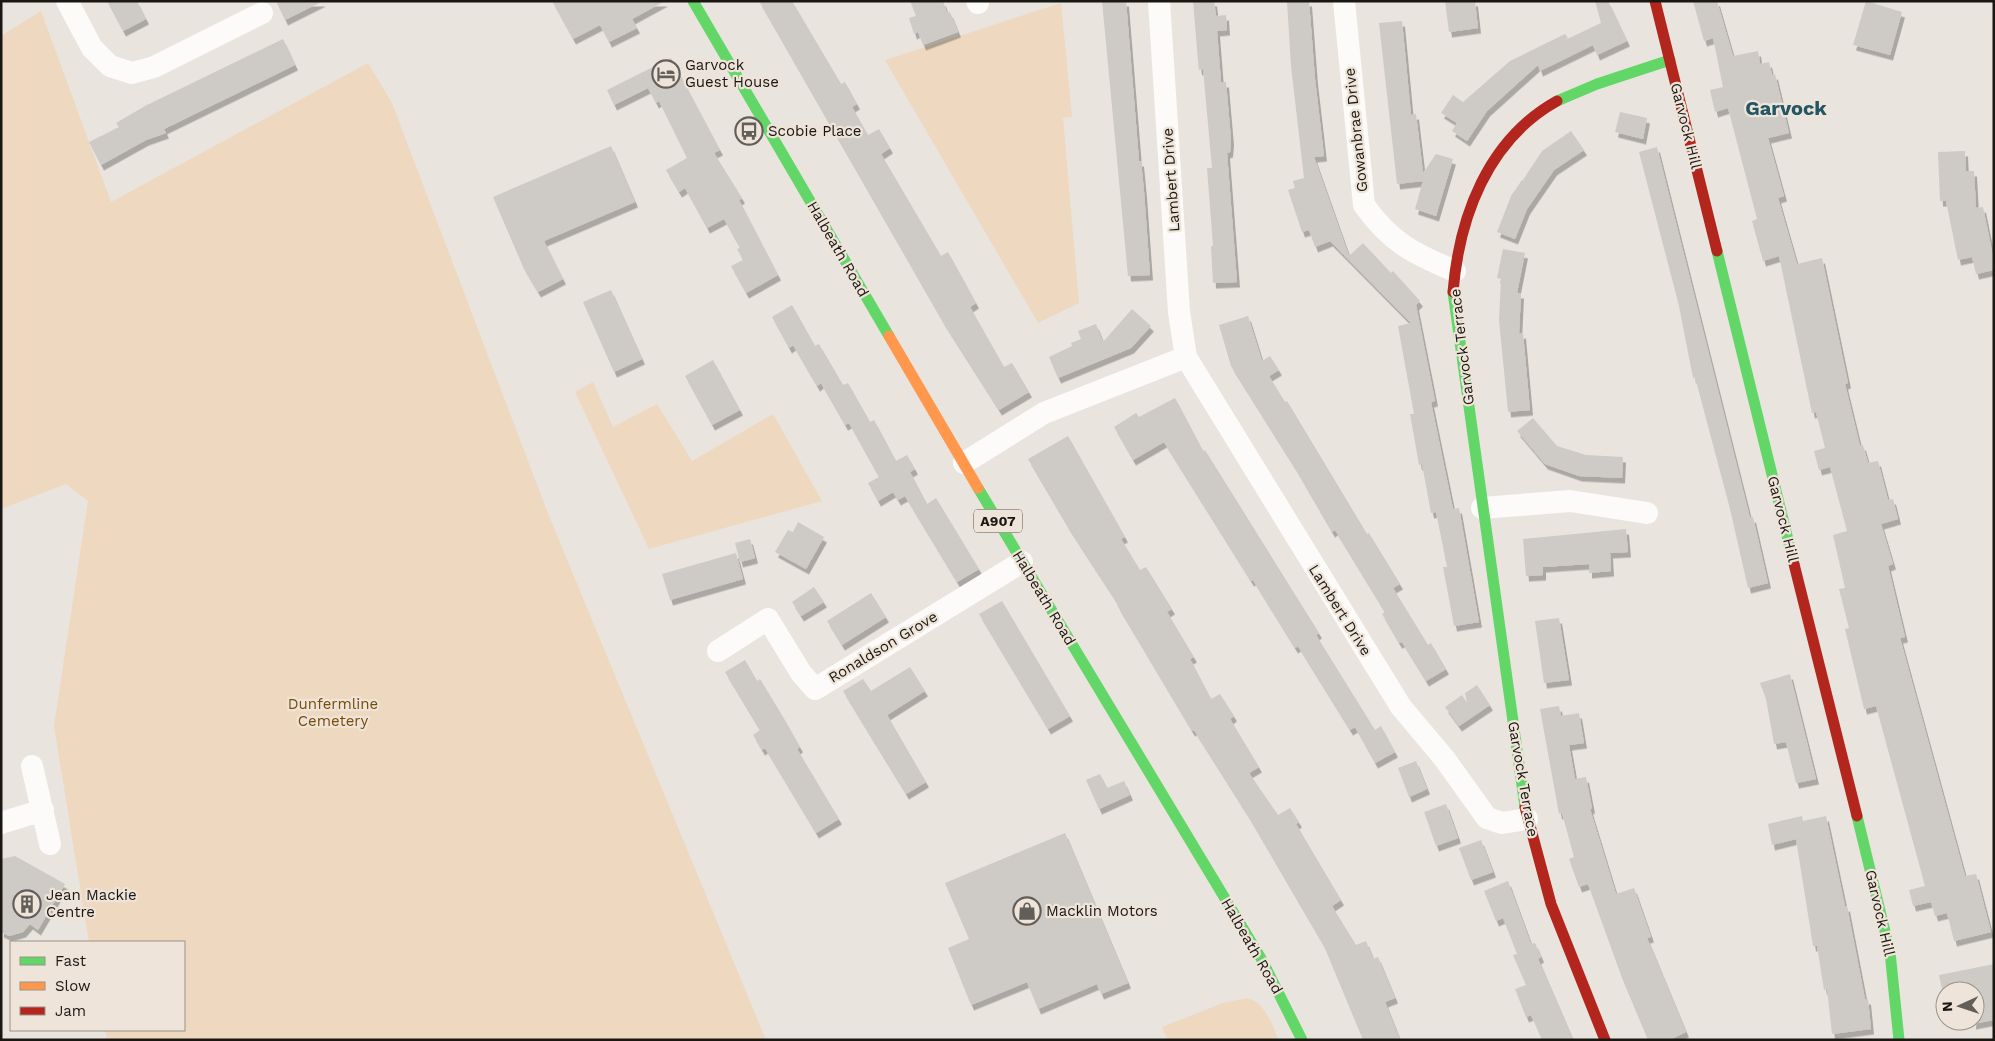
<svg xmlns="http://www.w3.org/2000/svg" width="1995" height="1041" font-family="'Work Sans',sans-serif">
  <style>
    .green { fill: #eed8c0 }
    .building { fill: #cecac6; filter: url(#shadow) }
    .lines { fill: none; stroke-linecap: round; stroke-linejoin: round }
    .street { stroke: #fcfbfa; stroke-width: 22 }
    .fast { stroke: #63d668; stroke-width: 11 }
    .slow { stroke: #ff974d; stroke-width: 11 }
    .jam { stroke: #b3261e; stroke-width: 11 }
    .labels { text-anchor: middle; stroke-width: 4.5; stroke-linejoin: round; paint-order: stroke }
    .shield { fill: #eee4d9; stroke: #5a544e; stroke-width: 1 }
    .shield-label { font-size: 14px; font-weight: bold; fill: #1a1612 }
    .poi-label { font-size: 15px; fill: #1a1612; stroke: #eee4d9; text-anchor: start }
    .street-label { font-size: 15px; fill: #1a1612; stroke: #eee4d9 }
    .park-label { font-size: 15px; fill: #7a4c06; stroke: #eee4d9 }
    .district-label { font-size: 20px; font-weight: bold; fill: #225665; stroke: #eee4d9 }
  </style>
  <defs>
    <filter id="shadow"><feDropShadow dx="3" dy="5.5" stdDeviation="0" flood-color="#0004"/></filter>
  </defs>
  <rect width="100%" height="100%" fill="#e9e4de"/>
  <path class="green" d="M1061,3l11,114 -9,1 16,185 -41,20 -153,-263z
    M41,11l70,191 257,-139 24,40 157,413 217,524h-659l-2,-10h79v-88h-95l-35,-216 34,-225 -22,-17 -65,25v-473z
    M593,382l20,45 44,-23 35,57 81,-47 49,87 -173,48 -74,-157z
    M1247,998c17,4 25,25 31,41l-110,1 -6,-13 61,-24z"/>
  <path class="building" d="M107,1h30l9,18 -23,12z
    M276,1h47l-38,19z
    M552,1h113l-33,18 5,9 -28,14 -9,-17 -27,14z
    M759,1h33l49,83 4,-2 12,22 -5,3 16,28 11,-6 11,19 -9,6 60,102 7,-4 28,51 -6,4 34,60 8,-4 17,29 -30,18 -56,-88z
    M910,1h33l4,12 3,-1 8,20 -35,13 -5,-13 -4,2 -5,-16 7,-2z
    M1102,1h24l13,160h2l3,31 6,83 -22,1z
    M1193,1h21l2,15 10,-1 1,15 -10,1 4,51h5l5,58 -1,12 -3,1 10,129 -24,1 -2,-37h2l-6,-78h5l-9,-99 -4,1 -1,-9z
    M1287,1h22l6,78 9,77 -10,1 35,99 14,-13 28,30 2,-2 27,30 -4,4 19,96 -4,1 22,107 6,-1 20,114 -25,4 -11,-59h4l-11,-55 -5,1 -9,-49 -3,1 -9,-51h4l-16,-88 13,-3 -81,-82 -15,6 -6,-17 -7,2 -14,-42 7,-2 -2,-7 11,-3 -13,-112z
    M1445,1h30l3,27 -29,4z
    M1595,1h13l19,40 -30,14 -4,-10 -53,26 -2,-6 -51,46 -20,30 -15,-10 5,-8 -16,-10 12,-18 10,7 47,-41 55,-27 3,4 -3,2 36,-17z
    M1693,1h24l16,55 25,-5 2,13 9,-2 3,13 3,-1 14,59 -21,5 16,58 -6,2 19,66 25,-6 26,125 -3,1 15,62 3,-1 5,18 10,-2 10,39 5,-1 5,20 -17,5 12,40 -5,2 17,71 -5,1 65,238 11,-2 15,58 -37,9 -7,-28 -12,3 -4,-14 -18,4 -4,-16 16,-4 -49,-180 -12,3 -19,-80 4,-1 -10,-39 6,-1 -12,-53 14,-4 -17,-64 -11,3 -5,-19 11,-3 -9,-36 -4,1 -33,-157 -16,5 -11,-40 5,-2 -29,-111 -13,4 -5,-22 13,-3 -10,-49 -9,3z
    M1866,1l36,11 -12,43 -37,-10z
    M1402,21l9,94 5,-1 7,59 13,-19 17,5 -17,57 -21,-7 8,-28 -26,3 -18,-161z
    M283,39l12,26 -131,64 2,4 -20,7 -45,25 -12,-23 30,-15 -3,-4 29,-17z
    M671,58l49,92 -6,3 28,45 -3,2 39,75 -32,18 -15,-27 12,-6 -6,-11 3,-1 -16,-29 -17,9 -22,-40 -6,4 -13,-22 21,-12 -28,-57 -3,2 -8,-15 -34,17 -7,-15z
    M1620,112l27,6 -4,21 -28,-7z
    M1571,131l13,19 -30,20 -27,39 -12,30 -18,-7 14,-36 11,-16 3,1 -2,-1 19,-29z
    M611,146l24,56 -91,39 19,38 -25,13 -14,-23 -31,-72z
    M1657,147l93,371 3,-1 15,66 -20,5 -18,-79 -35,-132 -2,1 -14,-72 -40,-154z
    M1965,151l1,20h8l2,37 7,-1 11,54v9l-18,4 -4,-17 -14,3 -12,-59h-6l-2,-49z
    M1503,249l22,4 -8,40h4l-2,41 4,-1 7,77 -22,2 -9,-92 2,-41 -4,-1z
    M611,290l31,69 -28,13 -31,-70z
    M792,305l23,41 4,-2 24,41 5,-2 22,39 4,-2 22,41 11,-6 8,14 -5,3 17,32 9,-6 43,71 -22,13 -52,-86 -7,4 -5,-8 -15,9 -10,-18 11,-6 -30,-54 -4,2 -24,-42 -4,3 -24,-41 -4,3 -17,-31z
    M1132,309l19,17 -20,22 -73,30 -9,-21 23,-11 -1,-3 10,-4 -3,-8 18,-7 7,18z
    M1248,316l14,45 8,-5 9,14 -10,6 16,26 2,-1 80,133 2,-1 31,51 -7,4 35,57 3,-2 15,26 -20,12 -24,-39 -3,1 -17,-29 3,-2 -50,-82 -3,2 -37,-64 -64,-102 -12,-41z
    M713,360l27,50 -28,15 -27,-49z
    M1175,398l28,53 2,-1 114,183 -3,2 59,95 6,-4 14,26 -20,11 -20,-36 -5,3 -52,-84 -3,2 -42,-68 -2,1 -87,-139 -31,18 -19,-33 22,-14 3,4z
    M1533,418l24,28 29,9 37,2 -1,21 -43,-2 -34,-12 -28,-33z
    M1068,436l57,101 -4,2 19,31 6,-3 26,42 -5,3 27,45 -4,2 21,40 9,-5 14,22 -4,3 29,48 -10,6 29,42 12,-7 9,14 -3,2 45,76 -9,6 24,39 10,-4 7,18 5,-2 17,41 -10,4 15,38h-37l-39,-94 -77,-132 -53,-84 -2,1 -75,-126 1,-1 -50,-77 -40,-68z
    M798,522l26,15 -18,32 -31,-17 13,-22 5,2z
    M1626,529l2,23 -18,1 1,18 -22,2v-9l-46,3v8l-17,1 -3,-37z
    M750,539l5,19 -15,4 -5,-19z
    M736,553l7,26 -73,21 -8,-26z
    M814,587l10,15 -23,14 -9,-14z
    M871,593l15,24 -44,28 -15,-24z
    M1002,601l68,115 -22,13 -69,-115z
    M1559,618l10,62 -25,3 -9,-62z
    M745,660l12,21 3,-2 23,38 17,30 -3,2 42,70 -23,14 -51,-85 -3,2 -9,-15 7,-5 -35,-58z
    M910,667l15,24 -38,24 39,67 -20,12 -63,-103 20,-12 8,12z
    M1790,674l26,105 -20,4 -10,-41 -12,2 -8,-45 -6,-16z
    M1477,685l13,20 -31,21 -14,-19 17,-12 5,8 -2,-10z
    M1559,706l2,10 18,-3 5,30 -15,2 6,34 11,-2 6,31 -2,1 26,85 18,-6 17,49 -4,1 39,94 -17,8h-21l-26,-62 -34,-94 -9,3 -10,-28 5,-2 -12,-44 -3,1 -19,-105z
    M1416,761l11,28 -18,8 -11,-29z
    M1100,774l7,14 17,-7 6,14 -31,14 -13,-29z
    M1446,804l12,34 -22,8 -12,-34z
    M1802,816l1,5 23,-5 19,90h2l18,93h3l3,30 -39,5 -5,-45 -3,1 -7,-44h-4l-17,-107 -24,6 -4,-21z
    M1065,833l63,150 -27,11 -4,-10 -59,25 -11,-27 -56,23 -23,-57 21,-9 -24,-56z
    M1481,840l12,32 -22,8 -12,-32z
    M15,856l50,28 -27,46 -8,-6 -7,8 -14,4 -8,-4v-73z
    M1508,881l23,63 4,-1 6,14 -3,2 35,81h-31l-11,-25 -5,2 -11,-28 11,-4 -13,-30 4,-1 -14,-36 -7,3 -12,-30z
    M1994,964v56l-21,4 2,-33h-30l-2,3 -4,-19z"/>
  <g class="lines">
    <path class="street" d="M67,1l25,47 18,18 22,7 22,-6 108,-54
      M977,1l1,2
      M1159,1l20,311 7,45 215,350 43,51 43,60 15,5 25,-4
      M1344,1l20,204c26,37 50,49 91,66
      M964,463l80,-50 142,-56
      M1482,508l88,-7 77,12
      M718,651l50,-32 33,54 14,16 207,-127
      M32,766l18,78
      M1,823l42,-13"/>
    <path class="fast" d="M693,1l196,335
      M1557,101l40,-17 73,-24
      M1717,251l77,313
      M1453,292l72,515
      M978,488l284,472 40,80
      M1857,816l33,136 9,88"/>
    <path class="slow" d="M889,336l89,152"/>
    <path class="jam" d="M1655,1l62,250
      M1453,292c6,-74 34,-152 104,-191
      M1794,564l63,252
      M1525,807l26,97 54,136"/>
  </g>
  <defs>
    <g id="hotel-ring" transform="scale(1.4375)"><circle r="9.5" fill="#eee4d9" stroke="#625e59" stroke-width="1.5"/><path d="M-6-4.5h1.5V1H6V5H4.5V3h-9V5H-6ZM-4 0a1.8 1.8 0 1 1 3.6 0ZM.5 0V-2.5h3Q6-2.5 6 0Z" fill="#625e59"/></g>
    <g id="bus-ring" transform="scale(1.4375)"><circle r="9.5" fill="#eee4d9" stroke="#625e59" stroke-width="1.5"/><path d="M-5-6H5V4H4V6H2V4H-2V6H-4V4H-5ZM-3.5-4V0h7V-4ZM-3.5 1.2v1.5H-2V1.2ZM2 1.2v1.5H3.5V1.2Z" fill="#625e59"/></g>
    <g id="building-ring" transform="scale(1.4375)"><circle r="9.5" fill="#eee4d9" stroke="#625e59" stroke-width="1.5"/><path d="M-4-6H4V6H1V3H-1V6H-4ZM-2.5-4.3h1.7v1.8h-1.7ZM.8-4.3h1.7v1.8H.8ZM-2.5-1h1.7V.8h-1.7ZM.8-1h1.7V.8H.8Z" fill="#625e59"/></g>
    <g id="shop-ring" transform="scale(1.4375)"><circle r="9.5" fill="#eee4d9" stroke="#625e59" stroke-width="1.5"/><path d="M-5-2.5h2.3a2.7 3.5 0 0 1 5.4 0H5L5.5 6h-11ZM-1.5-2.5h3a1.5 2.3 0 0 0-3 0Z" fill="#625e59"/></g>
  </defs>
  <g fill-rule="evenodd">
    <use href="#hotel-ring" x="666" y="74"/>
    <use href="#bus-ring" x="749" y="131"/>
    <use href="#building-ring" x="27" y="904"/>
    <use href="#shop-ring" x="1027" y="911"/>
  </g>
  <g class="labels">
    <rect class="shield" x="974" y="509.5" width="48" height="23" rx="4"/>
    <g class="shield-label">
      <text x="998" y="526">A907</text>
    </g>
    <g class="poi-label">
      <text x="685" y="70">Garvock<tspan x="685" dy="17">Guest House</tspan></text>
      <text x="768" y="136">Scobie Place</text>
      <text x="46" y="900">Jean Mackie<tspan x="46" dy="17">Centre</tspan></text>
      <text x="1046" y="916">Macklin Motors</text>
    </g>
    <g class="street-label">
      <text transform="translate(1686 126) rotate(76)" y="5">Garvock Hill</text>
      <text transform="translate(1356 130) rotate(-96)" y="5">Gowanbrae Drive</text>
      <text transform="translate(1171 180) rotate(-94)" y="5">Lambert Drive</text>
      <text transform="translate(838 249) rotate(60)" y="5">Halbeath Road</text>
      <text transform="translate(1462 347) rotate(-97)" y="5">Garvock Terrace</text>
      <text transform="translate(1783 519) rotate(76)" y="5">Garvock Hill</text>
      <text transform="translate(1044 598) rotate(59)" y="5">Halbeath Road</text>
      <text transform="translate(1340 610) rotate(58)" y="5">Lambert Drive</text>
      <text transform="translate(883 647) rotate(-31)" y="5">Ronaldson Grove</text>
      <text transform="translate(1523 779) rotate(80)" y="5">Garvock Terrace</text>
      <text transform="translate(1880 913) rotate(77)" y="5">Garvock Hill</text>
      <text transform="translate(1252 946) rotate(60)" y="5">Halbeath Road</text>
    </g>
    <g class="park-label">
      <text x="333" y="709">Dunfermline<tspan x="333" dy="17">Cemetery</tspan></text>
    </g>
    <g class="district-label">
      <text x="1786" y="115">Garvock</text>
    </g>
  </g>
  <rect width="1995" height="1041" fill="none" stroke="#1a1612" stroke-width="5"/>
  <rect x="10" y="941" width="175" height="90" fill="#eee4d9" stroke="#999289"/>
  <rect x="20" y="957" width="25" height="8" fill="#63d668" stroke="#999289"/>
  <text x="55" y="966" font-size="15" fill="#1a1612">Fast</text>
  <rect x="20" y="982" width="25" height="8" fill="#ff974d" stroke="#999289"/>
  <text x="55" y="991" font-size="15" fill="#1a1612">Slow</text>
  <rect x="20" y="1007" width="25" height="8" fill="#b3261e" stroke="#999289"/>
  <text x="55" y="1016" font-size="15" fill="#1a1612">Jam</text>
  <g transform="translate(1960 1006) rotate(267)"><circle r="24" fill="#eee4d9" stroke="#999289"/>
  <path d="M0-4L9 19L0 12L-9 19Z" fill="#625e59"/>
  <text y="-8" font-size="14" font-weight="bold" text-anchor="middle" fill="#1a1612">N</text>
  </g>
</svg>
